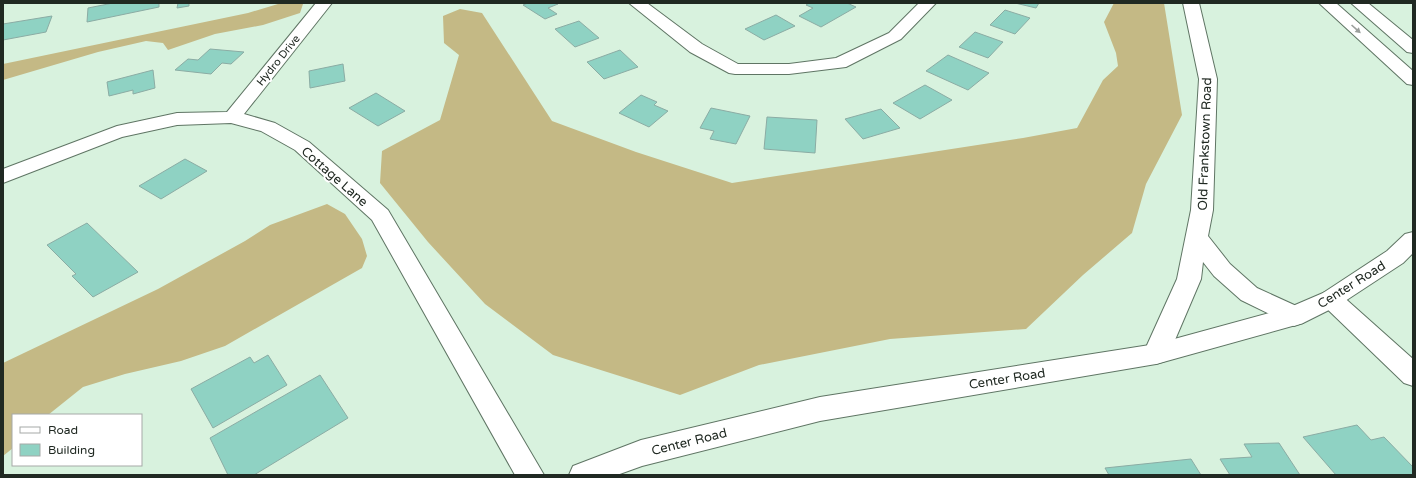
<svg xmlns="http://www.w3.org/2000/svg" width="1416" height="478" font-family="'Varela Round',sans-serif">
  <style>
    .forest { fill: #c4b985 }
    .building { fill: #8fd2c3; stroke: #8baca4 }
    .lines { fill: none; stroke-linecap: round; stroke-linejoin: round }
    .minor-casing { stroke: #5f7564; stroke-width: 2 }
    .tertiary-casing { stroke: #5f7564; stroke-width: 2 }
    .primary-casing { stroke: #5f7564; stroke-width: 2 }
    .motorway-casing { stroke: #5f7564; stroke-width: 2 }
    .minor { fill: #fff; fill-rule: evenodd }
    .tertiary { fill: #fff; fill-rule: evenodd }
    .primary { fill: #fff; fill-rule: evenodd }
    .motorway { fill: #fff; fill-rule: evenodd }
    .oneway { fill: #9b9f9c }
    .labels { text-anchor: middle; stroke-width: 4; stroke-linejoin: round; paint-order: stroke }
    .far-street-label { font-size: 11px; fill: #202922; stroke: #fff }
    .street-label { font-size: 13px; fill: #202922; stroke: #fff }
  </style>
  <rect width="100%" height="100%" fill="#d8f2de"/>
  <path class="forest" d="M1114,3h50l18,112 -36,69 -14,49 -49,42 -57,54 -136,10 -131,26 -79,30 -127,-40 -68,-51 -57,-62 -48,-59 2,-32 58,-31 19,-65 -15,-12 -1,-27 17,-7 22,4 70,108 84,31 96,31 291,-45 54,-10 26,-48 15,-14 -2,-13 -12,-31z
    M278,4h25l-3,9 -37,12 -48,9 -47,16 -5,-7 -17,-2 -48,11 -95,28v-16l245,-51z
    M327,204l18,10 17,25 5,17 -5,12 -137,78 -44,15 -56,13 -42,13 -35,28h-35v33l-10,8v-93l155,-74 87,-48 25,-16z"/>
  <path class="building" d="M113,3h46v4l-72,15 1,-14z
    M178,3h11v3l-12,2z
    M528,3h28l2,1 -10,4 9,6 -12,5 -22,-14z
    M809,3h38l9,4 -35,20 -22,-11 14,-8 -7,-3z
    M1015,3h24l-3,5z
    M1005,10l25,8 -15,16 -25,-9z
    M776,15l19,11 -31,14 -19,-11z
    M52,16l-6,16 -43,8v-16z
    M579,21l20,17 -24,9 -20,-18z
    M975,32l28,10 -15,16 -29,-11z
    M210,49l34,3 -13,12 -9,-1 -11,11 -36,-4 13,-11 10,1z
    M620,50l18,17 -34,12 -17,-17z
    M948,55l41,18 -21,17 -42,-19z
    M343,64l2,17 -35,7 -1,-17z
    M153,70l2,18 -22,6v-4l-24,6 -2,-14z
    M925,85l27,15 -32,19 -27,-16z
    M376,93l29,18 -27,15 -29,-18z
    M641,95l16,7 -3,3 14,6 -19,16 -30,-14z
    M711,108l39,8 -14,28 -26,-5 4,-8 -14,-3z
    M881,109l19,19 -37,11 -18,-20z
    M767,117l50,3 -2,33 -51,-4z
    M185,159l22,12 -46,28 -22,-13z
    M87,223l51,49 -45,25 -21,-21 4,-2 -29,-29z
    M268,355l19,30 -74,43 -22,-39 59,-32 4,6z
    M320,375l28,43 -94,57h-26l-18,-37z
    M1357,425l14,15 13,-3 29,30v8h-77l-33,-38z
    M1279,443l21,32h-70l-10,-16 32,-2 -8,-13z
    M1191,459l10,16h-92l-4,-7z"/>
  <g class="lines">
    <g class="minor-casing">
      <path id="minor" d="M316,3h16l-88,111 31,9 34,19 79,68 156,265h-29l-143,-255 -77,-70 -34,-19 -30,-8 -54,2 -55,12 -119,46v-14l114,-43 60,-13 50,-1z
        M629,3h18l55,41 36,20h51l47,-6 53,-25 30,-30h17l-35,36 -55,28 -57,7h-54l-6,-1 -39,-21z
        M1331,290l8,3 74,66v27l-9,-3 -81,-78 -4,-6 4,-6z"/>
    </g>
    <g class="tertiary-casing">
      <path id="tertiary" d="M1183,3h16l18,76 -4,131 -5,26 22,28 27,24 46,21 3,7 -3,7 -9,3 -53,-26 -27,-24 -11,-14 -2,17 -32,75 -4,7 -9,3 -9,-3 -4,-7 34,-75 14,-69 8,-131z"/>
    </g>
    <g class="primary-casing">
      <path id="primary" d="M1413,232v21l-10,10 -64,42 -36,18 -147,41 -336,57 -178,45 -25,9h-48l4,-9 68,-26 179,-43 336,-53 132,-36 35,-15 64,-42 18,-17z"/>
    </g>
    <g class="motorway-casing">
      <path id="motorway" d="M1319,3h17l77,68v14l-6,-1z
        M1351,3h17l45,37v13l-6,-1z"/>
    </g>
    <use href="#minor" class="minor"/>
    <use href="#tertiary" class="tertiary"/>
    <use href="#primary" class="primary"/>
    <use href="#motorway" class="motorway"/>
  </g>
  <defs><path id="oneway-solid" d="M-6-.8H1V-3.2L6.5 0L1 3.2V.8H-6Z"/></defs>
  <use class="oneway" href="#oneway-solid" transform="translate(1356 29) rotate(42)"/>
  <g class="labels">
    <g class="far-street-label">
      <text transform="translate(278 60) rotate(-51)" y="4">Hydro Drive</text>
    </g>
    <g class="street-label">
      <text transform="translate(1204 144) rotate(-88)" y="5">Old Frankstown Road</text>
      <text transform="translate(335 176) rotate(41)" y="5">Cottage Lane</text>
      <text transform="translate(1351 284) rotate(-32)" y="5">Center Road</text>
      <text transform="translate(1007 378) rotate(-9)" y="5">Center Road</text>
      <text transform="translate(689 441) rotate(-14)" y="5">Center Road</text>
    </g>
  </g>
  <rect width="1416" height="478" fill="none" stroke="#202922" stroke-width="8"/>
  <rect x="12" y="414" width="130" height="52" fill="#ffffff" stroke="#a6a9a7"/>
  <rect x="20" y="427" width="20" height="6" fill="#ffffff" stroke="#a6a9a7"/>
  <text x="48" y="434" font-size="12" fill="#202922">Road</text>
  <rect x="20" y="444" width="20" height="12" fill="#8fd2c3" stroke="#a6a9a7"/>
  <text x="48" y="454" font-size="12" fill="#202922">Building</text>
</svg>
